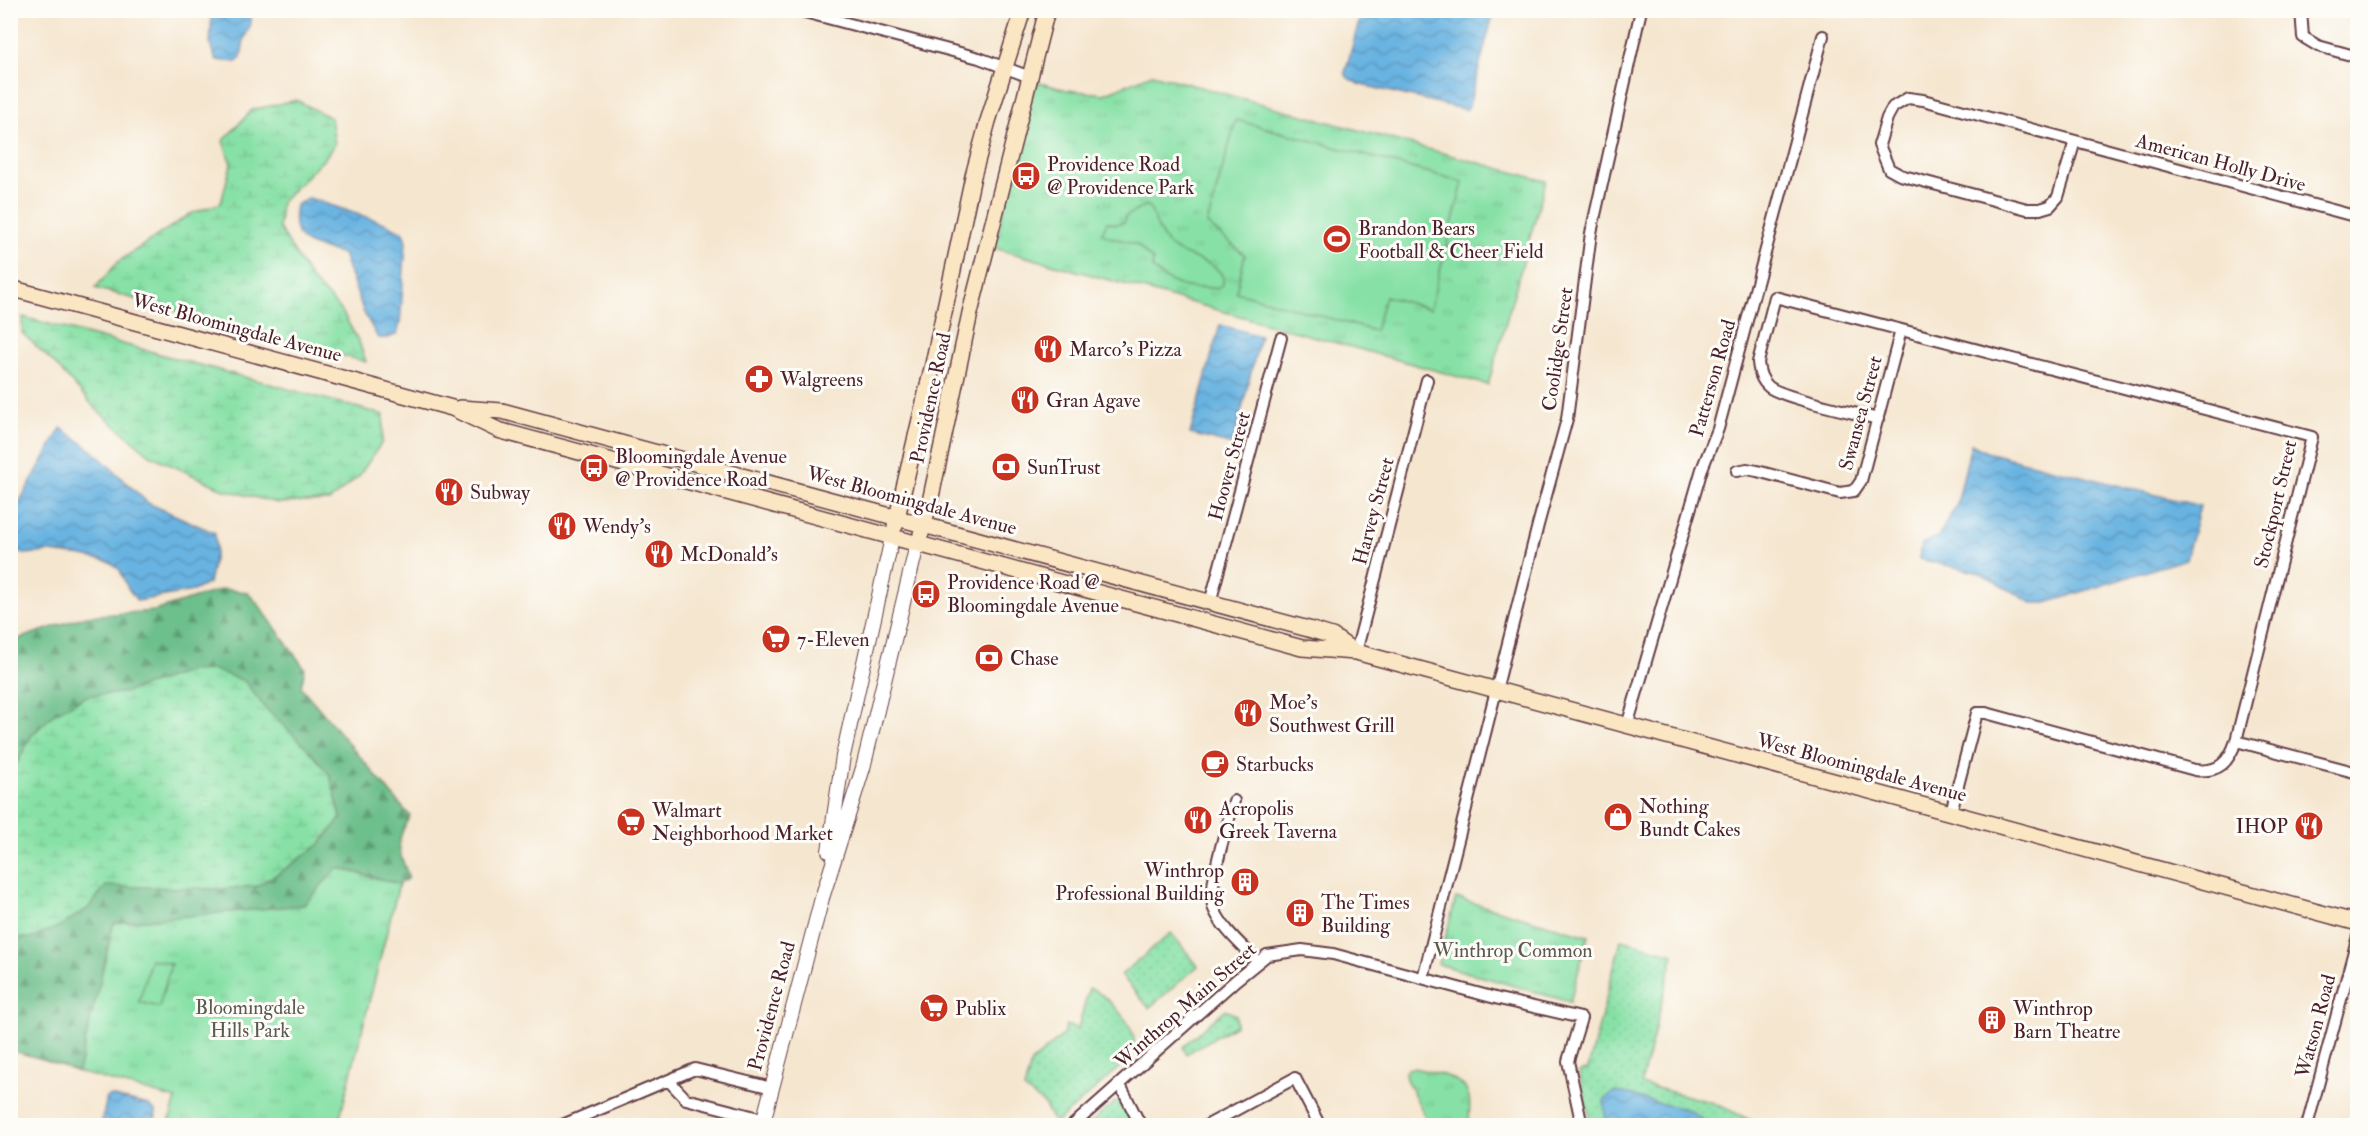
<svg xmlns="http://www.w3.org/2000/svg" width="2368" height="1136" font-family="'IM FELL Double Pica',serif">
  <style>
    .grass { fill: url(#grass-dots); stroke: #688068; stroke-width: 1.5 }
    .forest { fill: url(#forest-firs); stroke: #5c6f5b; stroke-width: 1.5 }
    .wetland { fill: url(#wetland-marsh); stroke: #688068; stroke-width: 1.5 }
    .park { fill: url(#park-tufts); stroke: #688068; stroke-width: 1.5 }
    .pitch { fill: #87e1a6; stroke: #688068; stroke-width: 1.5 }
    .water { fill: url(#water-waves); stroke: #596986; stroke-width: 1.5 }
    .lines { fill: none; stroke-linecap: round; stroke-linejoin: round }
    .minor-casing { stroke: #643d44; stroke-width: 14 }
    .tertiary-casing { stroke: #643d44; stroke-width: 16 }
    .secondary-casing { stroke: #643d44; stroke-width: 18 }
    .minor { stroke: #fff; stroke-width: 10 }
    .tertiary { stroke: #fff; stroke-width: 14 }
    .secondary { stroke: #fbe6c4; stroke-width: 15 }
    .labels { text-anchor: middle; stroke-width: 6; stroke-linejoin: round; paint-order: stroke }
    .street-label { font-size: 20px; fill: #4a1f2b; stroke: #fdfcf7 }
    .poi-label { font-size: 20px; fill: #4a1f2b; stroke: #fdfcf7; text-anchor: start }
    .park-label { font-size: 20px; fill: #5c5950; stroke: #fdfcf7 }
  </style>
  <defs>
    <pattern id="grass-dots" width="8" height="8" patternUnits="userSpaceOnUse" patternTransform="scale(1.5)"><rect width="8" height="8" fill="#87e1a6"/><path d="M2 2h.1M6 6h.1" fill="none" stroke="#76c18f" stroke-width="1.8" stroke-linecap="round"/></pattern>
    <pattern id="forest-firs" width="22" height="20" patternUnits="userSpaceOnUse" patternTransform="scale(1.5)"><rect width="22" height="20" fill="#6dbf8b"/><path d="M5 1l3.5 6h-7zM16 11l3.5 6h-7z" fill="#5c9b72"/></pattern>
    <pattern id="wetland-marsh" width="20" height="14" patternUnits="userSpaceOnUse" patternTransform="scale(1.5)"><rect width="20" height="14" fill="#87e1a6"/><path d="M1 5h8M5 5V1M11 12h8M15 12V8" fill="none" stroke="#76c18f"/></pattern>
    <pattern id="park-tufts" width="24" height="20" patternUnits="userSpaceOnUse" patternTransform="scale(1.5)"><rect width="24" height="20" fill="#87e1a6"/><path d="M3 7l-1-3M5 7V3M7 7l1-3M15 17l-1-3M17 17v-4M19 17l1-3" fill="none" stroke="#76c18f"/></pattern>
    <pattern id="water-waves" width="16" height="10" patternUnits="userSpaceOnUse" patternTransform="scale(1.5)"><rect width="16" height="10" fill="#68b3e1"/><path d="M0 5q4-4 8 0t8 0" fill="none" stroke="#5891b7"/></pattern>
  </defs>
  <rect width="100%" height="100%" fill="#fdfcf7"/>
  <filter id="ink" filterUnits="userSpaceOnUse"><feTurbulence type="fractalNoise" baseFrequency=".0167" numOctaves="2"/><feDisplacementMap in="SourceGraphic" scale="12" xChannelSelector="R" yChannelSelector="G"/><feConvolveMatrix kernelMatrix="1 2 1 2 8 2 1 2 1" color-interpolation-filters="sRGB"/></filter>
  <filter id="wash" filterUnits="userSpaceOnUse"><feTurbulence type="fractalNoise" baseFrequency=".008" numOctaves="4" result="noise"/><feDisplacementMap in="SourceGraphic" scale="24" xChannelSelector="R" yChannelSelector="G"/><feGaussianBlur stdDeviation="1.35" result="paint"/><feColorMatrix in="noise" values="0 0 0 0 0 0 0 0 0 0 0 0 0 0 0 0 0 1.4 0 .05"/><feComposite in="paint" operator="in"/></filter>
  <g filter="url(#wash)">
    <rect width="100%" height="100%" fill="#f5e6cf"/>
    <path class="grass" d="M1171,933l27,33 -49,42 -28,-33z
      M1621,940l53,14 -33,130 73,19 47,22h-170l-12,-53 9,-3z
      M1089,988c16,5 44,35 45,52 1,7 -2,13 -5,19l-72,63 -5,-3 -8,-15 -20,-15 7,-26 33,-29 2,-9 12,4z
      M1225,1010l11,5v10l-50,29 -3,-7 4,-4z
      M1115,1102l8,2 11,21h-46z"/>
    <path class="forest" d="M223,589l24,3 12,13 46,64 -4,18 109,129c-16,28 -12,32 -1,62l-10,6 -61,-16 -34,37 -190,18 -36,149 -32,-12 -33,-9 -2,-1v-112h21l55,-29 19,-23 116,3 35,-3 25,-15 38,-27 21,-27 -11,-42 -64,-66 -22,-28 -53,-10 -68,22 -36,3 -32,17 -23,22 -21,40v-132l7,-4 68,-23 68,-5z"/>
    <path class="wetland" d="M296,100l35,18 4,26 -11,15 -43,43 -2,26 32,51 30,31 18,32 7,20 -271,-74 24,-27 71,-47 31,-11 10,-39 -8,-23 29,-31z
      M23,317l361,98 -2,27 -23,34 -30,25 -51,2 -53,-13 -75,-35 -53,-45 -44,-48 -31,-29z
      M214,670l30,11 22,28 43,41 21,25 11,43 -21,26 -38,27 -25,15 -35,3 -116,-3 -19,23 -25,16 -30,13h-21v-163l21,-40 23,-22 32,-17 36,-3 68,-22z"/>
    <path class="park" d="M1152,74l394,107 -58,204 -494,-137 42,-166 31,8 37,4z
      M337,868l62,16 -61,241h-170l8,-26 -98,-27 36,-149 190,-18z
      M1456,898l132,38 -18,66 -132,-38z
      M1413,1068c19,5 52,7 56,29 2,10 -1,18 1,28h-40l-24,-46 -1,-7 3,-3z"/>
    <path class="pitch" d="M1236,120l227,62 -33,127 -45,-13 -10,35 -139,-39 9,-37 -38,-31z
      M1145,206h4c6,13 11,32 22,41 13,11 57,16 52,37l-7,5c-11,-3 -21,0 -30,-2 -10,-2 -28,-11 -34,-20l1,-7c-8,-4 -10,-13 -18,-16 -12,-6 -21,-2 -33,-11l5,-11 8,2 9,-2 2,-6z
      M151,959l20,5 -12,43 -20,-5z"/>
    <path class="water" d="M212,11h40l-2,15 -6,13 -3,19 -5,4 -20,-2 -6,-15z
      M1362,11h132l-25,95 -3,4 -107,-26 -11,-6 -3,-5z
      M309,198l78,26 16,8 3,9 -6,82 -3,11 -8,4h-11l-14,-25 -21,-59c-31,-9 -55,-8 -47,-49z
      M1220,325l40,11 -27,109 -43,-11z
      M61,428l32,23 55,52 67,30 1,17 -7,33 -16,8 -56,10 -10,-14 -7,-17 -10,-8 -27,-6 -33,-4 -27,2 -12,-6v-31z
      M1971,444l15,8 214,54 -14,53 -140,44h-14l-52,-30 -61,-14 2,-15 17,-7 19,-33z
      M1613,1092l17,2 22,8 38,8 14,11 1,4h-99l-2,-24z
      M110,1096l39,9 7,7 -1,13h-54l6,-28z"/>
  </g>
  <g filter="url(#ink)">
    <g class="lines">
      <g class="minor-casing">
        <path id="minor" d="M797,10l182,48 51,19
          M2301,10l2,27 15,9 40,11
          M2075,141l-17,56 -8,9 -10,3h-13l-127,-34 -11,-6 -10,-24 8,-27 6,-11 15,-9 15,2 435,117
          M1878,419c-22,-6 -95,-21 -109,-32 -8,-7 -10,-15 -11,-25l17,-65 537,140 -76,304c-7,21 -17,32 -41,29l-209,-57h-9l-26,99
          M1737,471l10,-2 10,2 83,22 14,-2 7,-10 40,-151
          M1210,603l71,-265
          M1356,652l71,-272
          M1627,726l75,-257 16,-40 105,-393
          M2236,741l122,32
          M1234,801c-6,22 -28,89 -20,108 9,21 29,37 44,53
          M1423,978l115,-453 29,-106 24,-186 50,-223
          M669,1081l17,18 77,20
          M1120,1085l21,41
          M560,1126l135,-57 77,19
          M1072,1126l164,-146 31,-25 35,-5 31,4 166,45 82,19 -13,43 14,65
          M1206,1126l89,-48 25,48
          M2307,1126l51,-190"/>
      </g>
      <g class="tertiary-casing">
        <path id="tertiary" d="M829,851l14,-95 49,-218
          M762,1126l60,-228 41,-130 54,-223"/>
      </g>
      <g class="secondary-casing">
        <path id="secondary" d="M10,288l442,120 46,22 804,218 54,4 1002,271
          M460,408l42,3 810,219 20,6 23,16
          M895,526l38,-162 40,-188 15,-55 35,-111
          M921,534l10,-37 39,-184 77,-303"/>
      </g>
      <use href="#minor" class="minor"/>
      <use href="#tertiary" class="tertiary"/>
      <use href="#secondary" class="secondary"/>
    </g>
  </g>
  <defs>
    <g id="bus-disc" transform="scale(1.5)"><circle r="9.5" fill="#c8321e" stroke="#fdfcf7"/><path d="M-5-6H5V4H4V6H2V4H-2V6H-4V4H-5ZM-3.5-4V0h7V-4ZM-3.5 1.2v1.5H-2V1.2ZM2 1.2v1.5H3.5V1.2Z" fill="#fff"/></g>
    <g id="stadium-disc" transform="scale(1.5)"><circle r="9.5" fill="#c8321e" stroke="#fdfcf7"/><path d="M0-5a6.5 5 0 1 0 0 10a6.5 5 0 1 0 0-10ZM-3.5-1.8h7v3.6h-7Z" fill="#fff"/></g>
    <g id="restaurant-disc" transform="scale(1.5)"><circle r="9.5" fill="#c8321e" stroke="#fdfcf7"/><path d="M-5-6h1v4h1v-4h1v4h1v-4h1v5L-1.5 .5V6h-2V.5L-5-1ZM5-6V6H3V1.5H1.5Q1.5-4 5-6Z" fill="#fff"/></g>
    <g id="pharmacy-disc" transform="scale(1.5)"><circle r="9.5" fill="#c8321e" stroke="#fdfcf7"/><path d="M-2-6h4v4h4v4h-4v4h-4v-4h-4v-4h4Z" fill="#fff"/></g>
    <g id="bank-disc" transform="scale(1.5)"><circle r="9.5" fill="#c8321e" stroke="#fdfcf7"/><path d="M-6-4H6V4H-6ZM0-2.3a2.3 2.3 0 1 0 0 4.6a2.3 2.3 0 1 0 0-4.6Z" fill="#fff"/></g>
    <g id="supermarket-disc" transform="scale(1.5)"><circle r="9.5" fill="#c8321e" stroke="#fdfcf7"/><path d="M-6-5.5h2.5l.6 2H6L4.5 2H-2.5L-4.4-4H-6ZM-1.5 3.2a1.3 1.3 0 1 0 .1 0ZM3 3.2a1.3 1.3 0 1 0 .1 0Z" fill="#fff"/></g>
    <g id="cafe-disc" transform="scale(1.5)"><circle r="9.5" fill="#c8321e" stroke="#fdfcf7"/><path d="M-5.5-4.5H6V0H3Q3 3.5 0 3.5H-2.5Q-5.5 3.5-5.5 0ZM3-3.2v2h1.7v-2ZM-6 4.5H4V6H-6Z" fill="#fff"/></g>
    <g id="shop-disc" transform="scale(1.5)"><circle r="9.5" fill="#c8321e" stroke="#fdfcf7"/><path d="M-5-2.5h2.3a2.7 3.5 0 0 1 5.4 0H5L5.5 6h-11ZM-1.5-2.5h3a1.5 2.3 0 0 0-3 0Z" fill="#fff"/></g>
    <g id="building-disc" transform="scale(1.5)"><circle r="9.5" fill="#c8321e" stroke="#fdfcf7"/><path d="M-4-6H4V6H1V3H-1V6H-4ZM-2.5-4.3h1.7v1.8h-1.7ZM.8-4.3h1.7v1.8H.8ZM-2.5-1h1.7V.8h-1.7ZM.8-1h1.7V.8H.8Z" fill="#fff"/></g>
  </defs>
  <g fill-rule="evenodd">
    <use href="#bus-disc" x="1026" y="176"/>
    <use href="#stadium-disc" x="1337" y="239"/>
    <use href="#restaurant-disc" x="1048" y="349"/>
    <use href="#pharmacy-disc" x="759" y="379"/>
    <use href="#restaurant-disc" x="1025" y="400"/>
    <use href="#bank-disc" x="1006" y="467"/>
    <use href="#bus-disc" x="594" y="468"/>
    <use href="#restaurant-disc" x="449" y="492"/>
    <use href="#restaurant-disc" x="562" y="526"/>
    <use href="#restaurant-disc" x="659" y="554"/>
    <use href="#bus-disc" x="926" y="594"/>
    <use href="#supermarket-disc" x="776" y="639"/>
    <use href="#bank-disc" x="989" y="658"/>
    <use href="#restaurant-disc" x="1248" y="713"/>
    <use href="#cafe-disc" x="1215" y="764"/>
    <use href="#shop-disc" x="1618" y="817"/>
    <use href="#restaurant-disc" x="1198" y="820"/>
    <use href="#supermarket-disc" x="631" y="822"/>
    <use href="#restaurant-disc" x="2309" y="826"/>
    <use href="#building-disc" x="1245" y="882"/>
    <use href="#building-disc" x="1300" y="913"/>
    <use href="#supermarket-disc" x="934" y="1008"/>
    <use href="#building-disc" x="1992" y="1020"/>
  </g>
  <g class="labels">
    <g class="street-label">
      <text transform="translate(2221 162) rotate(15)" y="7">American Holly Drive</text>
      <text transform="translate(237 327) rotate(15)" y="7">West Bloomingdale Avenue</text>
      <text transform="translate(1557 349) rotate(-82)" y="7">Coolidge Street</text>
      <text transform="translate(1712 378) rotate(-74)" y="7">Patterson Road</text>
      <text transform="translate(930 398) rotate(-78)" y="7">Providence Road</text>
      <text transform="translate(1860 413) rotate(-75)" y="7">Swansea Street</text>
      <text transform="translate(1229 466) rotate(-75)" y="7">Hoover Street</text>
      <text transform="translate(912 500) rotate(15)" y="7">West Bloomingdale Avenue</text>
      <text transform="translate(2275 504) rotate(-77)" y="7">Stockport Street</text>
      <text transform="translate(1373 511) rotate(-75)" y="7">Harvey Street</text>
      <text transform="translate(1862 767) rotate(15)" y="7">West Bloomingdale Avenue</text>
      <text transform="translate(1185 1005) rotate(-41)" y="7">Winthrop Main Street</text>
      <text transform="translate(771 1006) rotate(-75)" y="7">Providence Road</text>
      <text transform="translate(2315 1026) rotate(-75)" y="7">Watson Road</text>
    </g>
    <g class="poi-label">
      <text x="1047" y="171">Providence Road<tspan x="1047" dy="23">@ Providence Park</tspan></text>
      <text x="1358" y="235">Brandon Bears<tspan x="1358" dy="23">Football &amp; Cheer Field</tspan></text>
      <text x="1069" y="356">Marco's Pizza</text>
      <text x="780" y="386">Walgreens</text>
      <text x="1046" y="407">Gran Agave</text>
      <text x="615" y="463">Bloomingdale Avenue<tspan x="615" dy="23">@ Providence Road</tspan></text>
      <text x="1027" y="474">SunTrust</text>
      <text x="470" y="499">Subway</text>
      <text x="583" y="533">Wendy's</text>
      <text x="680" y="561">McDonald's</text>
      <text x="947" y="589">Providence Road @<tspan x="947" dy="23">Bloomingdale Avenue</tspan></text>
      <text x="797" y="646">7-Eleven</text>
      <text x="1010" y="665">Chase</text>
      <text x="1269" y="709">Moe's<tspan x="1269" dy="23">Southwest Grill</tspan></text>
      <text x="1236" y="771">Starbucks</text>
      <text x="1639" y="813">Nothing<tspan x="1639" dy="23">Bundt Cakes</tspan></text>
      <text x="1219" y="815">Acropolis<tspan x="1219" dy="23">Greek Taverna</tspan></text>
      <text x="652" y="817">Walmart<tspan x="652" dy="23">Neighborhood Market</tspan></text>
      <text x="2288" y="833" text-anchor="end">IHOP</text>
      <text x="1224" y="877" text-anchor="end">Winthrop<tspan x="1224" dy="23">Professional Building</tspan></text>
      <text x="1321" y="909">The Times<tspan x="1321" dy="23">Building</tspan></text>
      <text x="955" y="1015">Publix</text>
      <text x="2013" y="1015">Winthrop<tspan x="2013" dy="23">Barn Theatre</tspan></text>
    </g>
    <g class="park-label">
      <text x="1513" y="957">Winthrop Common</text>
      <text x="250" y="1014">Bloomingdale<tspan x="250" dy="23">Hills Park</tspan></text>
    </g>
  </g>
  <rect width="2368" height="1136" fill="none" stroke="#fdfcf7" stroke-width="36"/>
</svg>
